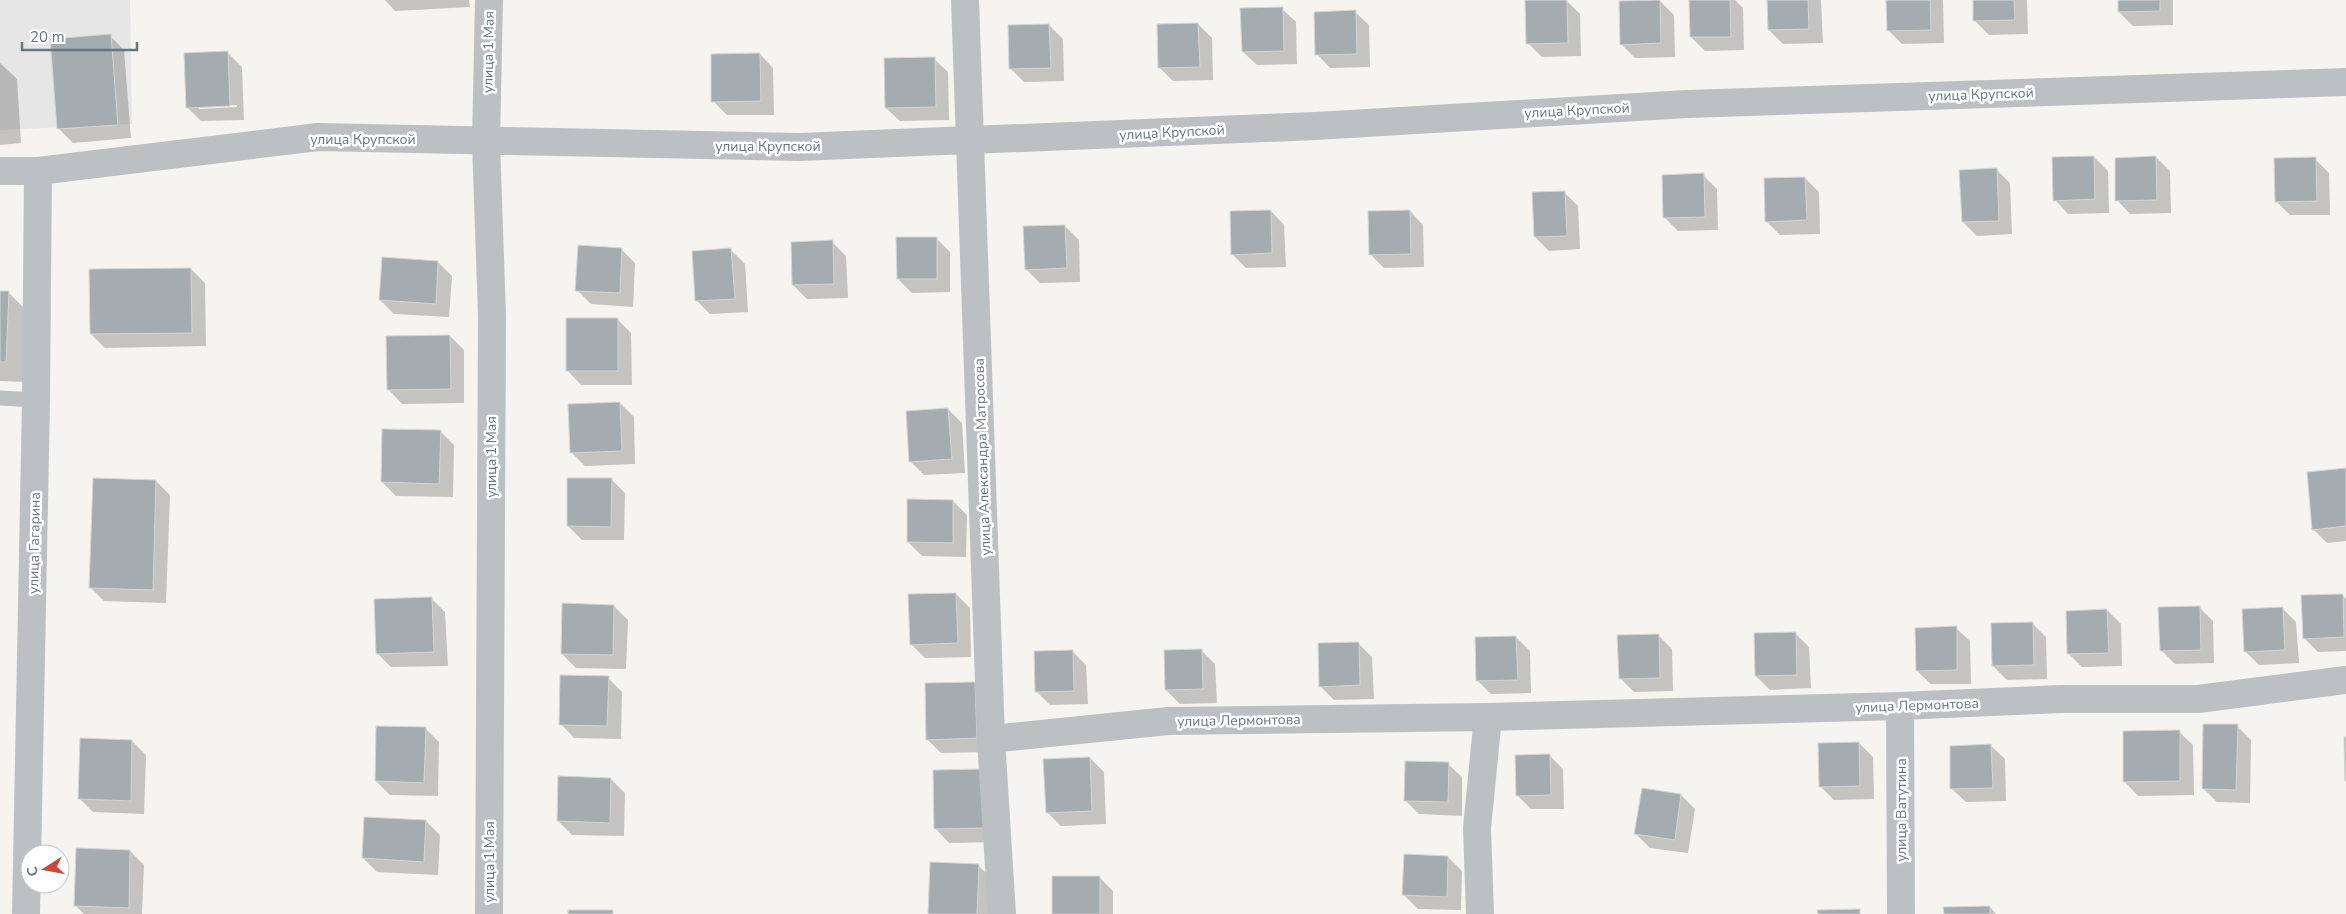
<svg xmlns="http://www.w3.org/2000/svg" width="2346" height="914" font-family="'Nunito Sans',sans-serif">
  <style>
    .built { fill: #e5e6e5 }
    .shadow { fill: #0003; fill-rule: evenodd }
    .building { fill: #a4acb0; stroke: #d6d6d4 }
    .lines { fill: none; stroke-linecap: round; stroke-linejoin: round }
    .service { stroke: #bcc0c3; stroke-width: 15 }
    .minor { stroke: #bcc0c3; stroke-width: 28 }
    .labels { text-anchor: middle; stroke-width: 5; stroke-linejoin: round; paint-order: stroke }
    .street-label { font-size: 14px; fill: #67777f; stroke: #fff }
  </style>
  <rect width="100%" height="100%" fill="#f5f4f1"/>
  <path class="built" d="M0,0h130l2,124 -132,6z"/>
  <path class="shadow" d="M385,0h84l1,7 -75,4z
    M1566,0l14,14 1,42 -39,1 -14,-14z
    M1690,0h45l8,8 1,42 -39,1 -14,-14z
    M1768,0h53l2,43 -40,1 -14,-14z
    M1887,0h56l1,43 -42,1 -14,-14z
    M1974,0h53l1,34 -39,1 -14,-14z
    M2119,0h54v25l-40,1 -14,-14z
    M1660,1l14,14 1,42 -40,1 -14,-14z
    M1282,9l14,13 1,42 -40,1 -14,-13z
    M1355,12l14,13 1,42 -40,1 -13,-14z
    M1198,24l14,14 1,42 -40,1 -14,-14z
    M1049,25l14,14 1,42 -40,1 -14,-14z
    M110,36l14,14 7,88 -58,5 -14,-14z
    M228,53l14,14 2,53 -43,1 -13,-13zM237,105v2l-38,2v-3z
    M760,54l13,14 1,47h-47l-14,-14z
    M934,59l14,13 1,48 -49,1 -14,-13z
    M0,63l17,16 4,64 -21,2z
    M2094,157l14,14 1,42 -41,1 -13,-14z
    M2156,157l14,14 1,42 -41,1 -13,-14z
    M2315,159l14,14 1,42h-40l-13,-13z
    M1996,169l14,14 2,51 -35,2 -14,-14z
    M1703,175l14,14 1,41 -40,1 -13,-13z
    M1805,178l14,14 1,42 -40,1 -14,-14z
    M1564,192l14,14 2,43 -31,2 -14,-14z
    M1271,211l13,14 2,42 -40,1 -14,-14z
    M1410,211l13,14 1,42 -40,1 -14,-14z
    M1065,226l14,14 1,42 -40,1 -14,-14z
    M936,238l14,14v40l-38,1 -14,-14z
    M832,242l14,14 2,42 -41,1 -14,-14z
    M621,249l14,14 -2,44 -42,-3 -14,-14z
    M731,250l14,14 3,48 -38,2 -13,-13z
    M438,262l14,14 -3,41 -55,-3 -14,-14z
    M191,269l14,14 1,63 -101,2 -14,-14z
    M0,292h8l20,20 -2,70 -26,-1z
    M617,319l14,14 1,52h-51l-13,-14z
    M450,336l14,14v53l-62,1 -13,-14z
    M620,403l14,14 1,47 -50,2 -14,-14z
    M948,409l14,14 3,50 -41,2 -14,-14z
    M440,431l14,14 -1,52 -57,-1 -14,-14z
    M2346,470v71l-19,2 -14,-14z
    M611,479l14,14 -1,47h-42l-14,-14z
    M156,481l14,14 -4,108 -62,-2 -14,-14z
    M953,501l14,14 -1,42 -44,-1 -14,-14z
    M956,594l14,14 1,49 -46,1 -14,-14z
    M2342,595l4,4v52l-28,1 -14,-14z
    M432,599l13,13 3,54 -57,1 -14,-14z
    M614,606l14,14 -2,49 -50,-1 -14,-14z
    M2199,607l14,14 1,42 -39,1 -14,-14z
    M2282,608l14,14 3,41 -40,2 -14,-14z
    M2107,610l14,14 1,42 -40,1 -14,-14z
    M2032,623l14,14 1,42 -40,1 -14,-14z
    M1956,628l14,13 1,43h-40l-14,-13z
    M1795,633l14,14 2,41 -41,2 -14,-14z
    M1658,635l14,14 1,42 -39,1 -14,-14z
    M1516,637l14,14 1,42 -40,1 -14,-14z
    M1358,643l14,14 2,42 -40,1 -14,-14z
    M1201,650l14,14 2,39 -37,1 -14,-14z
    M1072,651l14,14 2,39 -38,1 -14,-14z
    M608,678l14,14 -1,47 -47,-1 -13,-14z
    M974,684l14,13 2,55 -49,1 -14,-14z
    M2237,726l14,14 -1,63 -33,-1 -14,-14z
    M425,728l14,14 -1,54 -48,-1 -14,-14z
    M2179,732l14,13 1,50 -56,1 -13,-14z
    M132,741l14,14 -2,59 -51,-2 -14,-14z
    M1859,743l14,14 1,42 -40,1 -14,-14z
    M1991,746l14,13 1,42 -40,1 -14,-13z
    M1549,755l14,14 1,40h-33l-14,-14z
    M1090,758l14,14 2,52 -45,2 -14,-14z
    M1448,764l14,13v39l-43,-2 -13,-13z
    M934,771l64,71 -49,1 -13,-14z
    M611,779l14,14 -1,43 -52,-1 -14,-14z
    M1681,795l14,14 -7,44 -38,-5 -14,-14z
    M426,821l14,14 -2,40 -61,-3 -14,-14z
    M130,851l14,14 -2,49h-58l-9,-9z
    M1448,857l14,14 -1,39 -43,-1 -14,-14z
    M978,865l14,14 -1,35h-62z
    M1099,877l14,14v23h-60z
    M1990,907l6,7h-51z"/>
  <path class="building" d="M1525,0h42l1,43 -42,1z
    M1660,0l1,43 -41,2 -1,-44z
    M1689,0h41l1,37h-41z
    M1767,0h41l1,29 -41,1z
    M1886,0h44l1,30 -44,1z
    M1973,0h41l1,20 -42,1z
    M2118,0h42v11l-42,1z
    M1283,7l1,44 -42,1 -2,-44z
    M1356,10l1,44 -42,1 -1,-43z
    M1198,23l2,44 -42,1 -1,-44z
    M1049,24l2,44 -42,1 -1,-44z
    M111,34l7,91 -61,4 -7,-90z
    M228,51l2,55 -44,2 -2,-55z
    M760,53l1,48 -50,1v-48z
    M935,57l1,50 -51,1 -1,-50z
    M2094,156l1,43 -42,2 -1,-44z
    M2156,156l1,44 -42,1v-43z
    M2316,157l1,44 -42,1 -1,-44z
    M1997,168l2,53 -37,1 -3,-52z
    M1704,173l1,44 -42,1 -1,-43z
    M1805,177l2,43 -42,2 -1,-44z
    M1565,191l2,45 -33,1 -2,-45z
    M1271,210l1,43 -41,2 -1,-44z
    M1410,210l1,44 -42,1 -1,-44z
    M1065,225l2,43 -42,2 -2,-44z
    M896,237h41v42h-40z
    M833,240l1,44 -42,1 -1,-43z
    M578,245l44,3 -2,45 -45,-2z
    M731,248l4,51 -40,2 -3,-50z
    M382,257l56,4 -2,43 -57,-4z
    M191,268l1,65 -102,1 -1,-65z
    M0,291h9l-3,71h-6z
    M566,318h52v53h-52z
    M450,335l1,54 -64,1 -1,-54z
    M620,402l2,49 -52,2 -2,-49z
    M948,408l4,51 -43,3 -3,-51z
    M382,429l59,1 -2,54 -58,-2z
    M2346,468v58l-34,4 -5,-58z
    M93,478l63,2 -3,110 -64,-2z
    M567,478h45l-1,49 -44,-1z
    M907,499l46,1v43l-46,-1z
    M956,593l2,50 -48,2 -2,-51z
    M2343,594l1,43 -41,2 -2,-44z
    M432,597l2,55 -58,2 -2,-55z
    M562,603l52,2 -1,50 -52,-1z
    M2200,606l1,44 -41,1 -2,-44z
    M2283,607l2,43 -41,2 -2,-43z
    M2107,609l2,44 -42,1 -1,-43z
    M2033,622l1,43 -42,1 -1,-43z
    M1957,626v44l-41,1 -1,-43z
    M1796,632l1,43 -42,1 -1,-43z
    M1659,634l1,44 -41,1 -2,-44z
    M1516,636l2,44 -42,1 -1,-44z
    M1359,642l1,43 -41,2 -1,-44z
    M1202,649l1,40 -38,1 -1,-40z
    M1073,650l1,41 -39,1 -1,-41z
    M560,675l49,1 -2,50 -48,-1z
    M975,682l2,56 -51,2 -1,-57z
    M2203,724h35l-2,66 -34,-1z
    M376,726l50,1 -2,56 -49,-2z
    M2180,730v51l-57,1v-51z
    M2344,737h2v44h-1z
    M80,738l52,2 -1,61 -53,-2z
    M1859,742l1,44 -41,1 -1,-44z
    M1991,744l2,44 -43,1v-43z
    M1550,754l1,41 -35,1 -1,-41z
    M1090,757l2,54 -46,2 -3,-54z
    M1405,761l44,1 -1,40 -44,-1z
    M983,769l1,59 -50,1 -1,-59z
    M558,776l53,2 -1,45 -53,-2z
    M1642,788l39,6 -6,46 -41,-6z
    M364,817l62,3 -2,42 -62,-4z
    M76,848l54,2 -1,58 -55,-2z
    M1404,854l44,2 -1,41 -45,-2z
    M930,862l49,2 -2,50h-49z
    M1052,876h48v38h-48z
    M1990,906v8h-46l-1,-7z
    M1860,909v5h-42l-1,-4z
    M568,910h45v4h-45z"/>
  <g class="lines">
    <path class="service" d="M0,398l36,2"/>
    <path class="minor" d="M965,0l26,739 11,175
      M0,171h38l280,-34 481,10 517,-21 371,-22 659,-22
      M1900,706l1,208
      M991,739l177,-18 320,-4 412,-11 161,-7h137l148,-19
      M26,914l10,-514 2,-229
      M489,914l3,-598 -6,-174 3,-142
      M1480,914l-3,-86 11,-111"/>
  </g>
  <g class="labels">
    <g class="street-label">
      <text transform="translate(488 52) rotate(-89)" y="5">улица 1 Мая</text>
      <text transform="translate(1981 94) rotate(-2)" y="5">улица Крупской</text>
      <text transform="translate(1577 110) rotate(-3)" y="5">улица Крупской</text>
      <text transform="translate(1172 132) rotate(-3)" y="5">улица Крупской</text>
      <text x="363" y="144">улица Крупской</text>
      <text x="768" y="151">улица Крупской</text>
      <text transform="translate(491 457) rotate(-90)" y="5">улица 1 Мая</text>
      <text transform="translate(982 457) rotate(-92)" y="5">улица Александра Матросова</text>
      <text transform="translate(34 543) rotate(-89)" y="5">улица Гагарина</text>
      <text transform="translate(1917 705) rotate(-2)" y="5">улица Лермонтова</text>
      <text transform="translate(1239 720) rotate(-1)" y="5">улица Лермонтова</text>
      <text transform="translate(1901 810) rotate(-90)" y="5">улица Ватутина</text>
      <text transform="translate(489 862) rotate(-90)" y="5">улица 1 Мая</text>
    </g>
  </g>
  <g transform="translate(45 869) rotate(259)"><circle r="24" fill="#ffffff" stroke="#c2c9cc"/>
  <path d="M0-4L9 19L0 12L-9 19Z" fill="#cf4737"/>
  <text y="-8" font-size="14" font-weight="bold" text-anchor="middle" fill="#67777f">С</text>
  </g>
  <path d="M22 42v8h115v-8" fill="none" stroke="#67777f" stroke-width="2.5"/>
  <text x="30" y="42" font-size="15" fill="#67777f" stroke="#ffffff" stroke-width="4" paint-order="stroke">20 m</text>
</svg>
